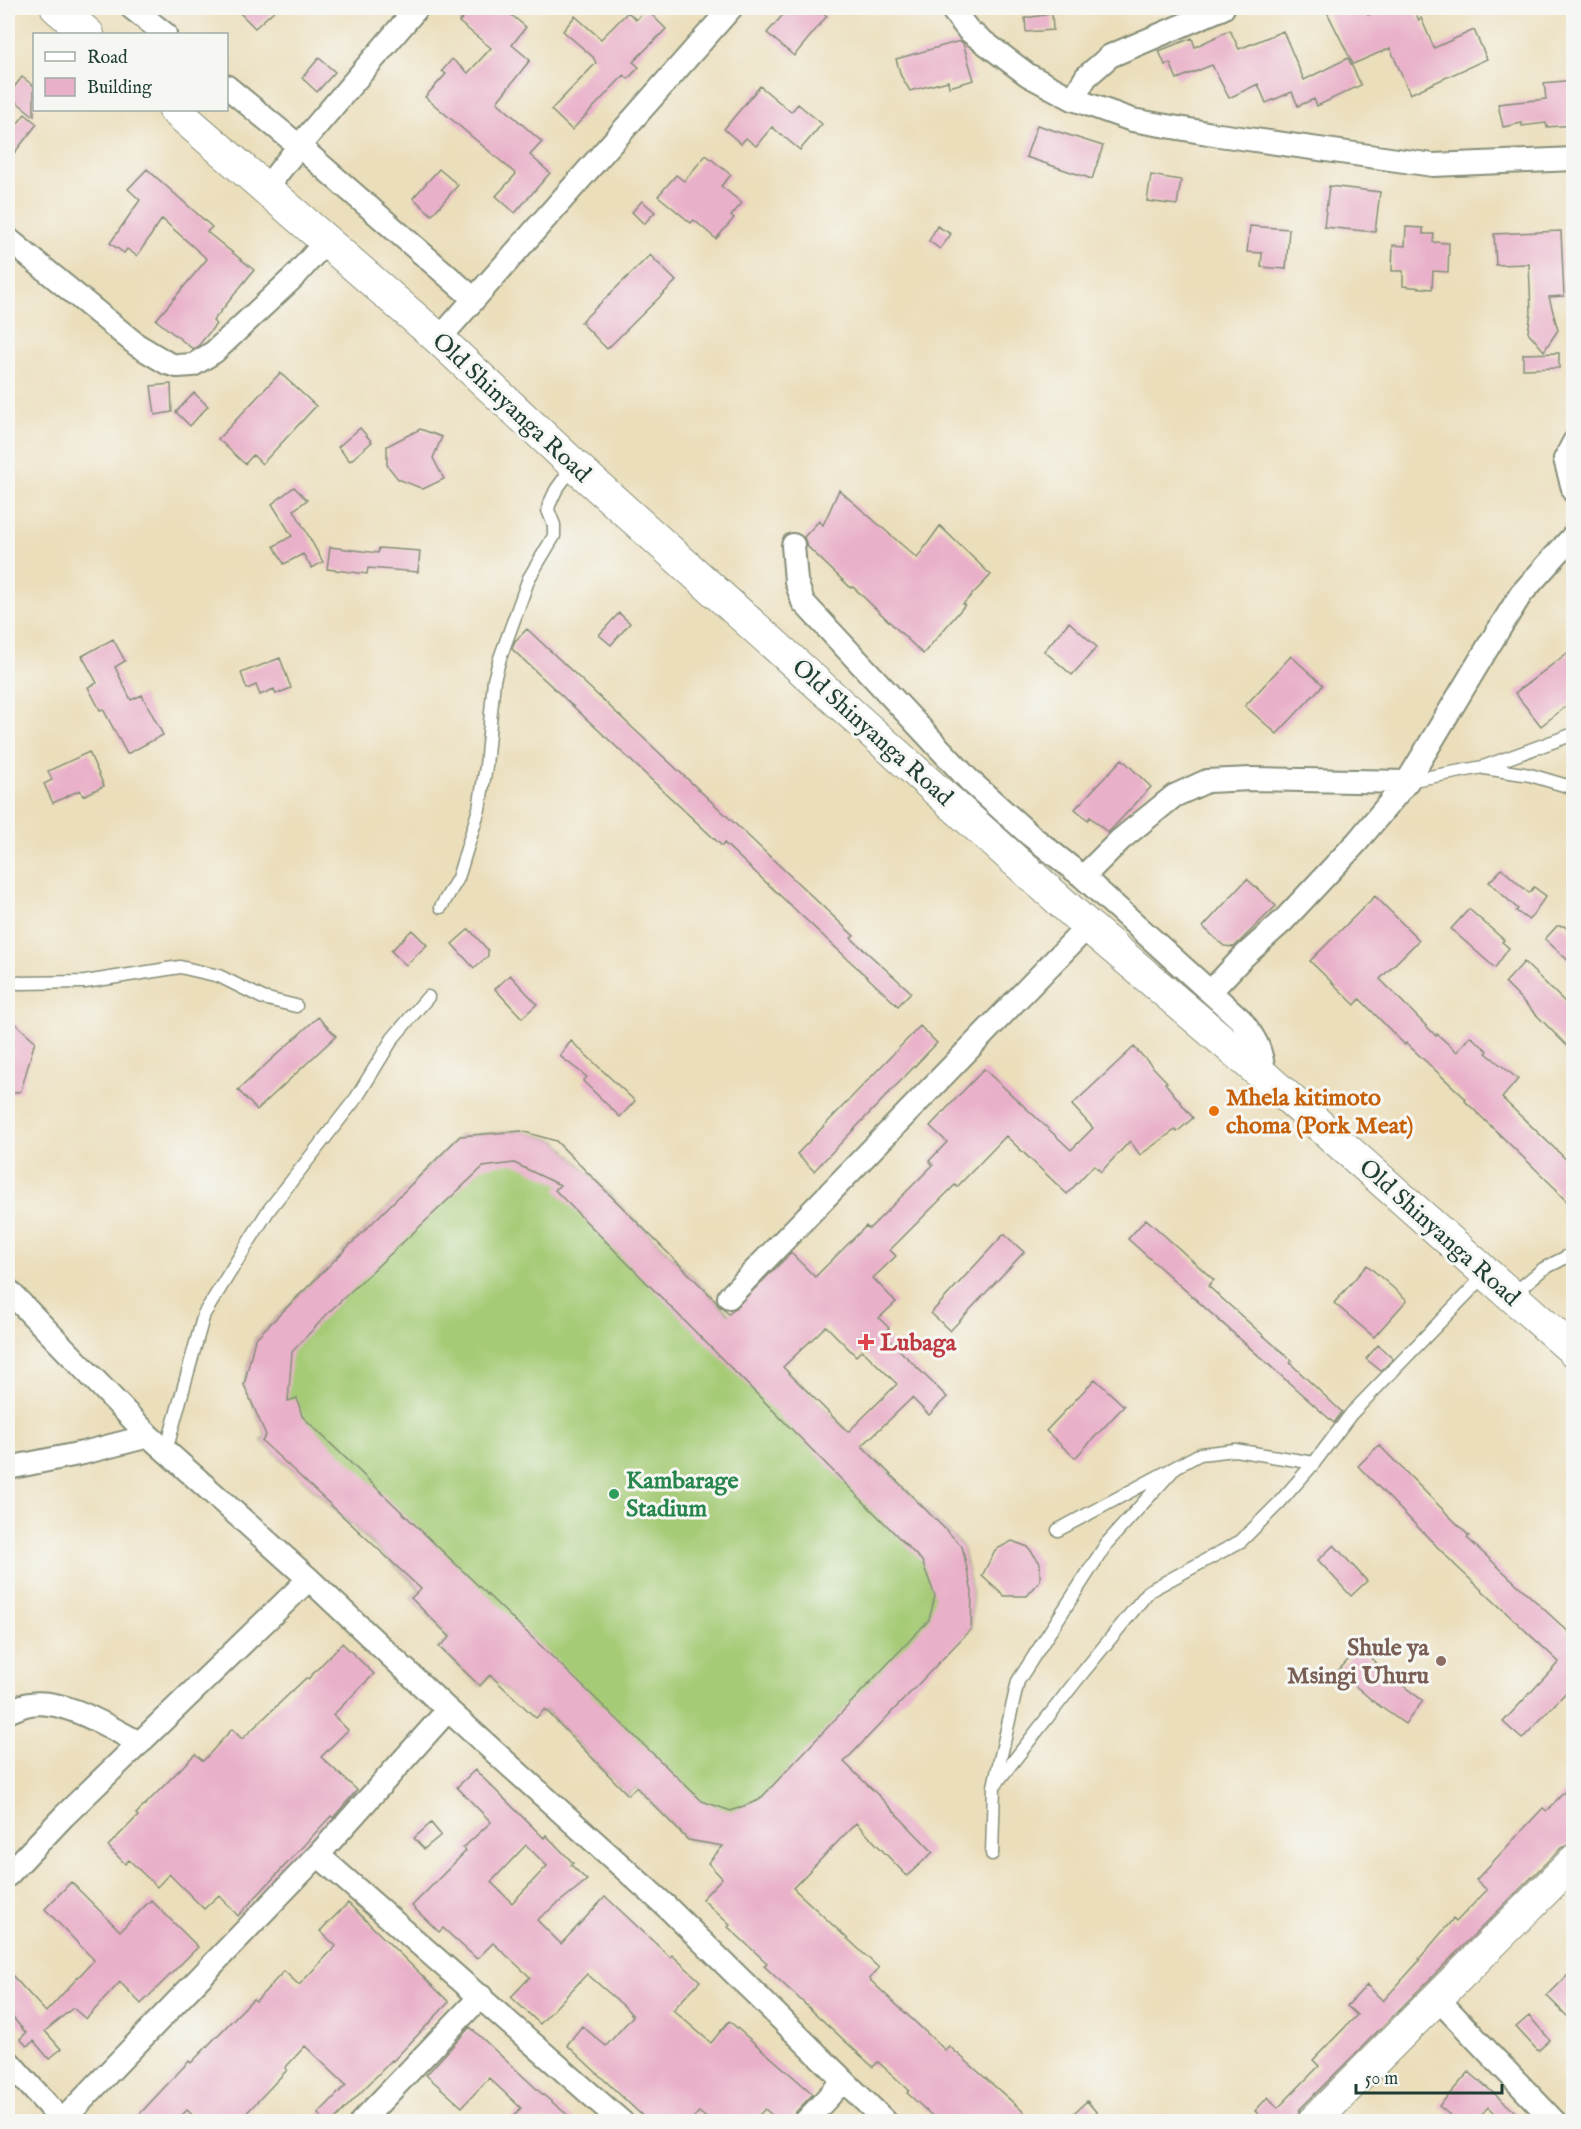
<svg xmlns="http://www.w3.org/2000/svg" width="1581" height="2129" font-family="'IM FELL English',serif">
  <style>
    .garden { fill: #a5cb76; stroke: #628455; stroke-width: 1.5 }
    .building { fill: #e9b0c9; fill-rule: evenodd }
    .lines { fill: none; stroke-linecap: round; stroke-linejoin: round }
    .lane-casing { stroke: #858e78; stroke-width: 15 }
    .street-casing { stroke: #858e78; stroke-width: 26 }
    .secondary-casing { stroke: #858e78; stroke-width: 34 }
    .lane { stroke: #fff; stroke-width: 12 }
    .street { stroke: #fff; stroke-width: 22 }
    .secondary { stroke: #fff; stroke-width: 32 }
    .food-dot { fill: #e8710a; stroke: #f6f6f2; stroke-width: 2 }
    .health-dot { fill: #e0444e; stroke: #f6f6f2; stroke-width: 2 }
    .leisure-dot { fill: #2e9e5b; stroke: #f6f6f2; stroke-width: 2 }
    .education-dot { fill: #8d6e63; stroke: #f6f6f2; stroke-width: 2 }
    .labels { text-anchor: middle; stroke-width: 6; stroke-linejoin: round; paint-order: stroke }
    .street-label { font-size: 24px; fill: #1f3d34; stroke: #f6f6f2 }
    .food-label { font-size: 24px; font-weight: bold; fill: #c56008; stroke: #f6f6f2; text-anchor: start }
    .health-label { font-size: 24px; font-weight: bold; fill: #be3a42; stroke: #f6f6f2; text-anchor: start }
    .leisure-label { font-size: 24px; font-weight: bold; fill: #27864d; stroke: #f6f6f2; text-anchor: start }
    .education-label { font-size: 24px; font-weight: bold; fill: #785e54; stroke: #f6f6f2; text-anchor: end }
  </style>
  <rect width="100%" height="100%" fill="#f6f6f2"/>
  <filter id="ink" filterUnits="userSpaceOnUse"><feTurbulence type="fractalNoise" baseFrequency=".0167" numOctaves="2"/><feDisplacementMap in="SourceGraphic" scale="12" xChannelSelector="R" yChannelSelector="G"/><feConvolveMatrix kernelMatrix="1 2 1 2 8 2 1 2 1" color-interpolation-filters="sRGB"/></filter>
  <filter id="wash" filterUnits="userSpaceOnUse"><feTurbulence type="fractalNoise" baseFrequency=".008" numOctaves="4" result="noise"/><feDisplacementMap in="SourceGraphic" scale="24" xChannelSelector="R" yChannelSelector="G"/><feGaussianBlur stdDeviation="1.35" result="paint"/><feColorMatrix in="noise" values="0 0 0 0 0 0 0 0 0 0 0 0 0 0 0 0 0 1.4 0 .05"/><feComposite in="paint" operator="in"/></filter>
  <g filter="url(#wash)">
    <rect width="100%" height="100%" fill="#ebdebb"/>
    <path class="garden" d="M521,1131l35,10 406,405 10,46 -1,37 -242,218 -41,-7 -52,-53 -8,8 -83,-85 -9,7 -46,-42 -10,11 -41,-39 11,-10 -39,-39 9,-9 -158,-148 4,-6 -22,-50 11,-46 205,-203z"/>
    <g id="blocks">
      <path class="building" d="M235,8h42l-22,20z
        M471,8h32l23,19 -14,18 18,15 -33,42 45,40 -12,13 20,18 -35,40 -19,-17 20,-22 -91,-77 21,-23 -4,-3 10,-12 16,14 23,-25 -32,-26z
        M789,8h27l11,8 -33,40 -27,-23z
        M1325,8h40l3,7 16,-7h29l6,12 2,-2 13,30 40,-18 13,29 -77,35 -20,-46 -37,16z
        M646,9l20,20 -33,33 6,5 -11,12 -4,-4 -52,55 -21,-20 45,-47 -3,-6 -30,-26 12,-15 26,23 27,-27 8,8z
        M1052,14l1,16 -27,2 -1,-14z
        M1230,30l9,19 44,-18 21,49 44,-22 13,27 -44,21 -3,-7 -16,7 -6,-14 -26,11 -8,-19 -29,14 -17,-33 -35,14 -7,-16 -5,2 -6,-14 33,-13 3,9z
        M960,41l3,2 11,37 -25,7 -1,-6 -38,10 -9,-15 -5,-17z
        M319,58l16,14 -18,20 -15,-14z
        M22,77l12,9v30l-26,-21z
        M1574,80v45l-27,2 -1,-4 -24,3v-3l-19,4 -5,-23 48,-5 -2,-16z
        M760,86l31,26 7,-8 24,20 -22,26 -28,-23 -16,19 -10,-8 -5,6 -17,-15z
        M25,114l12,10 -29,37v-25z
        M1037,125l66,21 -11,33 -66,-22z
        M706,155l25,20 -10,11 21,17 -11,13 3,2 -18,21 -22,-19 -3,3 -33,-27 18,-21 8,6z
        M147,169l65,58 -5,5 47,38 -41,51 3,3 -17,21 -6,4 -37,-29 51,-61 -45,-40 -25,37 -10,-7 -3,4 -14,-10 30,-43 -12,-11z
        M439,169l19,16 -26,30 -19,-17z
        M1151,175l30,5 -4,25 -30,-4z
        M1329,186l51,6 -5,40 -51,-5z
        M642,201l13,11 -11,12 -12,-12z
        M937,226l14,8 -11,15 -11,-8z
        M1250,226l39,3 -3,40 -25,-2 1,-14 -15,-1z
        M1406,227l17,1v6h11l-1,8 16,1 -1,29 -15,-1 -1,18 -29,-3v-15h-11l1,-26 12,1z
        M1561,231l3,65 -15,1 9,33 -14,21 -16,-19 3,-19 -2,-49 -33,1 -2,-31z
        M650,255l26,26 -69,68 -26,-27z
        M1559,353v15l-36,1v-15z
        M280,373l36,33 -54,58 -9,-9 -8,9 -27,-25z
        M171,384l1,28 -17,3 -4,-29z
        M194,393l14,13 -18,20 -14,-14z
        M360,428l12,14 -22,19 -12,-14z
        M420,429l22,8 -9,21 11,21 -21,10 -25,-10 -11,-14v-19z
        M294,487l13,13 -13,10 29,52 -11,6 -9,-14 -19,10 -10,-18 18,-10 -20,-32z
        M839,490l78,68 23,-32 51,49 -28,29 2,1 -42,49 -70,-67 -2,1 -44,-42 -3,-9 15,-16 4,4z
        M330,547l48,6 1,-5 41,3 -2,21 -50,-4 -1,6 -40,-5z
        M619,613l11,10 -19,22 -12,-10z
        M1069,622l28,25 -25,28 -28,-24z
        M527,629l218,204 109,103 -3,2 60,54 -13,14 -174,-163 -2,3 -210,-197 3,-8z
        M113,639l12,22 -10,6 16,33 11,-5 21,40 -36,19 -24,-45 -3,1 -12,-23 9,-4 -15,-27z
        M1574,648v52l-33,26 -26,-33z
        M1291,656l32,29 -46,49 -32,-28z
        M280,658l11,30 -15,6 -2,-5 -14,6 -4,-10 -9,4 -6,-16z
        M89,752l15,34 -21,10 -3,-6 -27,13 -9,-19 8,-4 -4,-9z
        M1122,759l29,28 -43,46 -18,-16 -2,3 -13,-11z
        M1502,869l27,24 5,-6 12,9 -17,24 -13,-9 2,-2 -29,-27z
        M1247,879l29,27 -42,41 -10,-1 -21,-19z
        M1375,896l44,44 -39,39 56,57 1,-2 20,18 13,-16 18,15 -2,2 32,26 -16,19 72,69v41l-18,-17 1,-1 -92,-89 1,-2 -60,-56 -1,2 -45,-46 -5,6 -45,-44z
        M1469,909l35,31 -2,2 7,6 -14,20 -44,-39z
        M1557,926h7l10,9v31l-29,-27z
        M469,929l19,21v6l-14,12 -22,-24z
        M412,930l15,15 -21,20 -15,-14z
        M1524,962l50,49v42l-69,-70z
        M510,975l27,29 -15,14 -27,-29z
        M8,1017l27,24 -14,50 -13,4z
        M318,1017l18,19 -79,74 -19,-20z
        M920,1026l17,17 -123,128 -17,-17z
        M571,1041l64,60 -15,16 -37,-36 4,-4 -27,-21z
        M1134,1047l33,35 -2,1 28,35 -16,14 -2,-2 -35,25 -10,-14 -29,31 -7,-7 -27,29 -61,-58 -49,51 -2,-2 -65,65 6,6 -23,22 23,24 -17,16 10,10 -6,6 64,63 -18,18 -17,-17 -50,48 100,100 10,46 -1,37 -127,133 34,33 55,57 -26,24 -51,-53 -63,65 86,80 -10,11 76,71 4,-4 85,75h-96l-31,-28 2,-3 -31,-28 -5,5 -109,-101 3,-3 -39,-36 2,-2 -28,-26 20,-21 -14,-15 15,-17 -35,-6 -52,-53 -8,8 -83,-86 -9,9 -46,-43 -10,11 -41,-39 11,-10 -39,-39 10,-9 -159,-148 4,-6 -22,-50 11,-46 205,-203 61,-5 35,10 160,160 3,5 10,8 62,-61 24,24 51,-51 3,3 64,-64 -4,-4 18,-19 -17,-16 54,-57 87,81 22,-22 -21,-23zM514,1163l46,22 -5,5 367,371 13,35 -6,24 -170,180 -28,11 -29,-10 -400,-385 -5,-18 -9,3 4,-49 39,-42 152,-143zM826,1326l30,30 6,-6 35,34 -49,48 -65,-65z
        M1146,1219l68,61 -6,6 84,75 -2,2 52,49 -8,11 -206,-184z
        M1004,1234l20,18 -74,79 -19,-18z
        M1367,1265l40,35 -33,37 -40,-34z
        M1378,1345l15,14 -12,12 -15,-12z
        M1095,1379l29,27 -49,52 -29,-27z
        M1379,1445l90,91 -2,2 107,99v47l-52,55 -19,-17 56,-60 -102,-95 -99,-101z
        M1012,1541l16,6 12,16v18l-13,15h-23l-22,-20 13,-26z
        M1334,1545l33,36 -16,15 -33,-36z
        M342,1643l32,31 -41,41 15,15 -27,27 36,33 -24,28 -2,-2 -93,100 -19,-21 -15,14 -35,-35 -12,13 -28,-27 -4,4 -17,-18 30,-30 -2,-2 59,-60 8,7 29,-32 10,10 64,-61 2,1z
        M1359,1648l34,30 30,23 -18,23 -31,-22 -36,-31z
        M475,1770l69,68 2,-3 27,28 -2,2 16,15 -50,40 24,24 44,-47 3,2 62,58 2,-2 28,26 -27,29 38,33 18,-22 84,73 -18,19 -3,8h-13l-14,-12 -12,12h-43l-11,-9 -9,9h-42l-81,-76 15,-19 24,20 27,-30 -8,-9 -38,-33 -47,50 -29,-27 19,-20 -37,-34 -16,16 -34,-31 -4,4 -27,-26 54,-55 -3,-3 28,-26 -34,-35zM526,1845l21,21 -35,37 -21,-21z
        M1574,1781v63l-13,4 -261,261 -4,12h-31l-10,-10 13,-14 10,11 41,-42 -6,-6 44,-45 -10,-9 20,-21 16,16 37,-41 -1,-1 34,-40 3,3 31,-32 -11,-10 67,-72 4,3z
        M431,1823l10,12 -17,14 -10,-11z
        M71,1882l49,49 31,-31 47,47 -57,57 -21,-22 -34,37 -13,-11 -28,23 16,18 -12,10 -15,-18 -7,5 -7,-7 6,-6 -18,-21v-41l38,41 48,-52 -49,-51z
        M348,1903l101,99 -56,59 -1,-1 -59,61h-7l-8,-7 28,-29 -41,-39 -20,22 2,2 -48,51h-40l-12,-11 -11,11h-43l56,-60 2,2 62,-64 3,2 28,-30 15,14 37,-39 -16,-15z
        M1574,1969v54l-27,-27z
        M1529,2016l21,24 -12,11 -22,-24z
        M470,2027l71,66 34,28h-66l12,-13 -32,-30 -27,29 -36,-32z
        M1469,2072l29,25 28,24h-23l-14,-14 -13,14h-19l-18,-15z
        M1087,2101l10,12 -10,8h-22z"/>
    </g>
  </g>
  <g filter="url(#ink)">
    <use href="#blocks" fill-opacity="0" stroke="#858e78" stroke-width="1.5"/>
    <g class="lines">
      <g class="lane-casing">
        <path id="lane" d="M1484,768l46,7 44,13
          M1408,781l75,-14 91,-33
          M441,907l17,-29 21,-69 7,-43 8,-86 6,-22 29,-80 25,-42v-11l-6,-15 1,-5 7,-15 18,-25
          M8,981l12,2 65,-1 95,-15 39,9 44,22 33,8
          M1513,1294l30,-25 31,-16
          M166,1451l38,-137 64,-103 89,-114 36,-59 35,-41
          M1058,1530l142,-76 35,-4 79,13
          M994,1786l82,-105 73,-90 92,-50 38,-38 35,-40 37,-49 135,-140
          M992,1854l2,-68 24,-105 89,-138 68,-75"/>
      </g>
      <g class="street-casing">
        <path id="street" d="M132,8l33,26
          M951,8l18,23 59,44 45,24 59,21 87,15 214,30 141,-6
          M226,86l73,60 174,152
          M1073,99l13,-22 24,-21 113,-48
          M266,188l33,-42 118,-138
          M8,239l129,106 30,18 10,3 16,-1 21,-13 82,-77 30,-34
          M439,339l292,-331
          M1574,442l-9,17 9,33
          M793,545l3,36 7,21 166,178 61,55 53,42 158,143c17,22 20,30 24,57
          M1083,877l37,-37 54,-44 33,-15 44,-2 156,3
          M1210,992l33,-35 40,-36 74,-79 50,-60 84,-140 30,-48 53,-59
          M8,1290l141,146 160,143 139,131 220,198 218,214
          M729,1297l359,-371
          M8,1468l75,-15 66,-17
          M8,1712c7,-3 14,-7 22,-8 34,-6 80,24 110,39
          M318,1855l304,267
          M8,1875l56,-59 245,-237
          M1437,1998l118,124
          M8,2061l54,60
          M61,2122l257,-267 130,-145
          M361,2122l120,-126
          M805,2122l38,-41"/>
      </g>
      <g class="secondary-casing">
        <path id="secondary" d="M57,8l31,26
          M175,110l264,229 135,126 514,461 177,151 309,274
          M1313,2122l261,-261"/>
      </g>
      <use href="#lane" class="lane"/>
      <use href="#street" class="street"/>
      <use href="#secondary" class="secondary"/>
    </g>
  </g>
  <circle class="food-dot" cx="1214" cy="1111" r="6"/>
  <path class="health-dot" d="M863 1333h6v6h6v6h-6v6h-6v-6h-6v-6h6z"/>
  <circle class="leisure-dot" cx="614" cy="1494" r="6"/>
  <circle class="education-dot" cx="1441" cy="1661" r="6"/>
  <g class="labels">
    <g class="street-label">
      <text transform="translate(512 407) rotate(43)" y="8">Old Shinyanga Road</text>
      <text transform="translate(873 732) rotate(42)" y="8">Old Shinyanga Road</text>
      <text transform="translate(1440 1232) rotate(42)" y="8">Old Shinyanga Road</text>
    </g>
    <g class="food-label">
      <text x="1226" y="1105">Mhela kitimoto<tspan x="1226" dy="28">choma (Pork Meat)</tspan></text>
    </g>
    <g class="health-label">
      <text x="880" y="1350">Lubaga</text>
    </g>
    <g class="leisure-label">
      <text x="626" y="1488">Kambarage<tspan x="626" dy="28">Stadium</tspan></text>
    </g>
    <g class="education-label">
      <text x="1429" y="1655">Shule ya<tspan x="1429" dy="28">Msingi Uhuru</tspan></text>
    </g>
  </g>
  <rect width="1581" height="2129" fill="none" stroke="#f6f6f2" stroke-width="30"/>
  <rect x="33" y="33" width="195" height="78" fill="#f6f6f2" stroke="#a0aca6" stroke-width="1.5"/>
  <rect x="45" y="52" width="30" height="9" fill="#ffffff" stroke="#a0aca6" stroke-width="1.5"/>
  <text x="87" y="63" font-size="18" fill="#1f3d34">Road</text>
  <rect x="45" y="78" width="30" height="18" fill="#e9b0c9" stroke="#a0aca6" stroke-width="1.5"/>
  <text x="87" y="93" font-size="18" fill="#1f3d34">Building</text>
  <path d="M1356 2084v9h146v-9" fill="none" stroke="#1f3d34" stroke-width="3"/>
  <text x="1365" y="2084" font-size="18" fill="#1f3d34" stroke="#f6f6f2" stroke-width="4.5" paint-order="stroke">50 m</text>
</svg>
